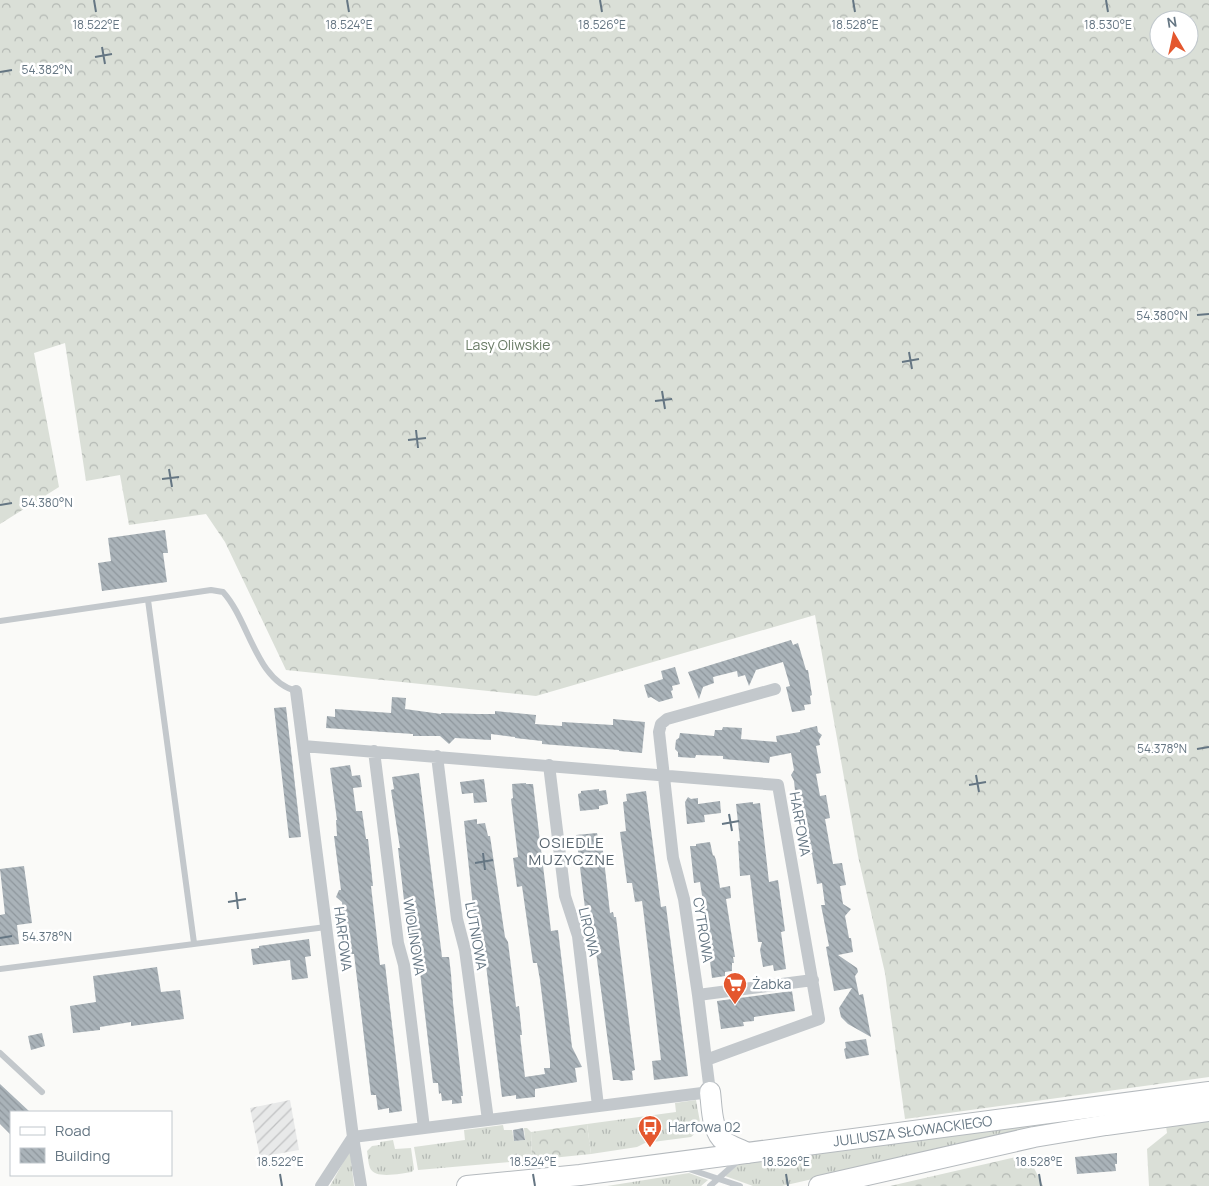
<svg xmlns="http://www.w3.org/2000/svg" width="1209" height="1186" font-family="Manrope,sans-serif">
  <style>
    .industrial { fill: url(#industrial-furrows) }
    .grass { fill: url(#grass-tufts) }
    .forest { fill: url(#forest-crowns); fill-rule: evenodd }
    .building { fill: url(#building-back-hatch) }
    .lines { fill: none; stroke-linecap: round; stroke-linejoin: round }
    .primary-casing { stroke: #b5babe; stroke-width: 22 }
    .service { stroke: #c3c8cc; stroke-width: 6 }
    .minor { stroke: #c3c8cc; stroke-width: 12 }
    .primary { stroke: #fff; stroke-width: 20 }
    .ticks { fill: none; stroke: #657683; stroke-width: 2 }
    .labels { text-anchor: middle; stroke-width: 5; stroke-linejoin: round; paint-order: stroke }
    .park-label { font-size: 14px; fill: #687a64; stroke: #fff }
    .street-label { font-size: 14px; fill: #657683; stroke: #fff }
    .poi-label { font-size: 14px; fill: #657683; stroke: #fff; text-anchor: start }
    .neighbourhood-label { font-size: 15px; letter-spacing: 1px; fill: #57646e; stroke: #fff }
    .ticks-label { font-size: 12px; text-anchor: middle; fill: #657683; stroke: #fff; stroke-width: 5; stroke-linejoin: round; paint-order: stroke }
  </style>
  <defs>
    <pattern id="industrial-furrows" width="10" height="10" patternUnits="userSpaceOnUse" patternTransform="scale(1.25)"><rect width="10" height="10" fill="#e8e9e9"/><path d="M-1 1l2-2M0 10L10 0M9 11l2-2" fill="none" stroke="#c0c1c2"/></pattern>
    <pattern id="grass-tufts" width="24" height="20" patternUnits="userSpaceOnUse" patternTransform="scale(1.25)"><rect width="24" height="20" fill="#dadfd7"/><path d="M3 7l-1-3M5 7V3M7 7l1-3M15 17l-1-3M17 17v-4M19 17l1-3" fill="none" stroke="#b4b9b4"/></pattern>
    <pattern id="forest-crowns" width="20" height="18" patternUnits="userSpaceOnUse" patternTransform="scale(1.25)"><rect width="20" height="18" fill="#dadfd7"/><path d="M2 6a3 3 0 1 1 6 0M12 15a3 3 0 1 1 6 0" fill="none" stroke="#b4b9b4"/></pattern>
    <pattern id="building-back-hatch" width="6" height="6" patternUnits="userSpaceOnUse" patternTransform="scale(1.25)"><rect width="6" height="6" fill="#aab3b9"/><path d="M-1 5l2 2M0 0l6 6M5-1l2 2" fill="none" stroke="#8e969c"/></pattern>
  </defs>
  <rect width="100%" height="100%" fill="#fafaf8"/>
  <path class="industrial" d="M290,1100l9,50 -39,7 -10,-49z"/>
  <path class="grass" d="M696,1100l4,22 -2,9 -7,6 -46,6 -8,4 -46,7 -4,-30 89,-12 -1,-9z
    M1117,1113l-89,17 -246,56h-29l-28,-10 16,-14z
    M503,1125l1,5h8l2,11 11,-1 -1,-12h3l4,4 1,28 -114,10 -4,-23 51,-7 -1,-10z
    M393,1140l2,9 16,-1 3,21 -2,3c-10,1 -37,8 -42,-4 -2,-5 -2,-12 -3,-17l5,-5 8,-1v-3z
    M350,1150l4,36h-24z
    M689,1173l19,7 -7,6h-94z"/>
  <path class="forest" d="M0,0h1209v1077l-304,42 -20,-146 -27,-117 -43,-241 -279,81 -250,-26 -61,-128 -19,-28 -77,11 -9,-50 -34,6 -21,-138 -31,10 25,134 -59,37zM1159,20h30v30h-30z
    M1209,1120v66h-60l-2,-37 20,-16 -1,-7z
    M587,1124l4,30 -59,6 -1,-28z
    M1016,1157l15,5 12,24h-153z"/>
  <path class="building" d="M165,530l3,23h-5l4,29 -65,9 -4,-28 13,-2 -3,-23z
    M791,640l2,5 5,-2 8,27h2l4,25 -2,1 1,8 -7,1 1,5 -13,2 -6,-25 4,-1 -7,-24 -27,8 -7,16 -4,-11 -7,2 -1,-6 -24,6 1,6 -11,4 -4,12 -11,-27z
    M675,667l5,17 -8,2 1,4 -2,1 2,7 -14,4 -8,-5 -3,1 -4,-13 19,-6 -2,-8z
    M392,697l14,1 -1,11 36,5v-1l36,1h18v-3l41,4 -1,9 27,2v-4l51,3v-6l32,3 -3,31 -23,-2v-1l-77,-6v-3l-27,-3v-1l-24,-3v6l-36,-2 -6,6 -9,-8h-27v-2l-87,-6 1,-12 8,1v-8l56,4z
    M286,707l15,130 -12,1 -15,-130z
    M817,726l1,6 4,3 -3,5 1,5 -4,1 5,27 -5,1 4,22 6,-1 4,23 -5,1 8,45 9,-1 4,22 -6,1 3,18 8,5 -6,7 4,22h2l2,14 -15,3 19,13 1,4 -3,4 4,19 4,-1 8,43 -23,-13 -7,-7 -2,-9 13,-20 -18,3 -8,-44 3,-1 -8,-41h4l-3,-22 -5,1 -5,-30 -6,1 -7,-56 -3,1 -2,-19 -3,-6 3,-5 -3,-17 -21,4 -1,6 -46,-4v-3l-27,-1 -1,3 -17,-1v-5l-3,-3 1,-9 3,-2 1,-5 34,3 1,-6h7l1,-3 19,1 -1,11 36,3 -1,-6 24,-4v-2z
    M350,765l2,11 8,-1 2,12 -9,1 3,23h6l4,28h2l5,47h-2l9,79 5,-1 17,147 -13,2v-5l-11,2 -2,-15h-5l-17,-141h-4l-4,-35h-2l-2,-17 -6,-5 3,-7h2l-7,-54h3l-1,-16h1l-7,-52z
    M419,773l23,184h7l2,17 2,29 10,93h-2l1,7 -10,1v-4l-10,1 -1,-8 -2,1 -1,-11h-5l-13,-111 4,-1 -2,-19 -6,1 -2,-18h-6l-10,-87h2l-9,-58 3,-1 -2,-12z
    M484,779l3,23 -13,1 -1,-10 -11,1 -2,-12z
    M526,783v1h7l18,147 7,-1 14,117 10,20 -7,1 2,14 -42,7v8l-19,2v-4l-14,2 -20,-165 -4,1 -1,-7h-2l-11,-105 13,-2v5l8,-1 3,13h2l15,101 3,5 8,65 3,-1 3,29h-2l5,42 20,-3 -1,-6h6v-7l-10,-81 -3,-17h-4l-11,-77 -5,1 -4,-29 5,-1 -7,-58 2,-1 -1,-14z
    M599,789v2l7,-1 2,14 -9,2v3l-19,2 -2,-17 3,-1v-2z
    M646,791l15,116 5,-1 22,170 -34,4 -2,-19 9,-1 -17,-144 -2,-15 -7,1 -3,-19h-5l-7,-51 6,-1 -3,-29 4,-1 -1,-7z
    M688,797l3,2 7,-1v6l22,-3 1,12 -17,2 1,7 -18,2 -2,-22z
    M753,802v2l7,-1 9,79 9,-2 7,51 -4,1 5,37 -12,2 -1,-6 -10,2 -3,-17 2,-8h-4l-8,-67 -10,1 -2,-35h2l-4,-37z
    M597,833l3,12 3,6 7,62 3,-1 1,5h2l19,153 -3,1 1,9 -12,1 -2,-1h-6l-23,-173 -5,1 -9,-73z
    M710,842l3,14 1,-1 2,5 4,28 10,-2 1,12 -5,1 9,58h-2l1,6h-2v8l-7,1v4l-13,2 -9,-76 -3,-20 -6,1 -4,-37h6v-2z
    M24,866l8,57 -15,2 2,19 -19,2v-31l5,-1 -5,-45z
    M309,939l2,17 -6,1 3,21 -16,2 -2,-20 -37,5 -2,-16 8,-1v-2z
    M157,967l4,25 19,-2 4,29 -53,7v-4l-31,5v3l-27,3 -3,-27 26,-4 -3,-26z
    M792,991l3,20 -41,6v4l-11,1 1,4 -23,3 -4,-28z
    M42,1033l3,13 -14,4 -3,-14z
    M866,1039l3,16 -23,4 -2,-10 2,-1 -1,-6z
    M0,1084l30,28h-19v23l-11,-11z
    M523,1128l2,12 -11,1 -1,-11z
    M1117,1153v11h-2l1,7 -39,3 -2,-17z"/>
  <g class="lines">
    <g class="primary-casing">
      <g id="primary">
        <path d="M710,1092c2,15 1,39 15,50 6,5 16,7 22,11"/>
        <path id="s1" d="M467,1186l113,-11 629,-83"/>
        <path d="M819,1186l215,-49 72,-12 103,-14"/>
      </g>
    </g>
    <path class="service" d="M148,600l46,343
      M0,621l211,-31 12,2c26,28 33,89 73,99
      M0,969l326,-42
      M0,1053l42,39
      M686,1168l54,18
      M710,1186l29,-26"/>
    <path class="minor" d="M296,691l57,446 8,49
      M303,746l475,39 41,234 -113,41
      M374,751l24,192 6,22 20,163
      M437,756l20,163 8,31 23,170
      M549,765l16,131 13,40 20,170
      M698,995l115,-15
      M353,1137l357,-45 -12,-97 -14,-96 -11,-41 -14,-126 2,-8 6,-5 108,-30
      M321,1186l32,-49"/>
    <use href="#primary" class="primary"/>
  </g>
  <path class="ticks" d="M94,0l2,12M347,0l2,12M600,0l2,12M853,0l2,12M1106,0l2,12M102,47l3,17M95,57l17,-3M0,72l12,-2M1197,315l12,-1M909,352l3,17M902,362l17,-3M662,391l3,18M655,401l17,-2M416,430l2,18M408,440l18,-2M169,469l3,18M162,479l17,-2M0,505l12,-2M1197,749l12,-2M976,775l3,17M969,785l17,-3M729,814l3,17M722,824l17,-3M483,853l2,17M475,863l18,-3M236,892l2,17M228,902l18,-3M0,938l12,-2M280,1174l2,12M533,1174l2,12M786,1174l2,12M1039,1174l2,12"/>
  <defs>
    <g id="supermarket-pin" transform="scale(1.25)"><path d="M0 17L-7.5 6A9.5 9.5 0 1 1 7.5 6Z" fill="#e4572e" stroke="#fff"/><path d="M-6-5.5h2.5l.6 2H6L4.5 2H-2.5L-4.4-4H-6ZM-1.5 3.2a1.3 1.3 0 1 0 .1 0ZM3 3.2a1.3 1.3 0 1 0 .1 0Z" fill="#fff"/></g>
    <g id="bus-pin" transform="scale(1.25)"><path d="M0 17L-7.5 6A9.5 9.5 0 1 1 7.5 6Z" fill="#e4572e" stroke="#fff"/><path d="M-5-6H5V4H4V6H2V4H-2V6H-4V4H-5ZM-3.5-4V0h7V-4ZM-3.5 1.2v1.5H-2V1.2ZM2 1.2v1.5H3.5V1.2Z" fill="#fff"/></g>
  </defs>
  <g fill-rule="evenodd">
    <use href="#supermarket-pin" x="735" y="984"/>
    <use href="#bus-pin" x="650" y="1127"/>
  </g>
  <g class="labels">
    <g class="park-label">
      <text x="508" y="350">Lasy Oliwskie</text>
    </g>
    <g class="street-label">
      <text transform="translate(800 824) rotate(80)" y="5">HARFOWA</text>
      <text transform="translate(703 930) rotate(81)" y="5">CYTROWA</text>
      <text transform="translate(589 932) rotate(77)" y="5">LIROWA</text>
      <text transform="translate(476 936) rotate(80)" y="5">LUTNIOWA</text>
      <text transform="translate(414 937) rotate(81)" y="5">WIOLINOWA</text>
      <text transform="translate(343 939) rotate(83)" y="5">HARFOWA</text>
      <text dy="5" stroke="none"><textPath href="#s1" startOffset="449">JULIUSZA SŁOWACKIEGO</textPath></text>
    </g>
    <g class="poi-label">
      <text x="752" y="989">Żabka</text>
      <text x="668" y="1132">Harfowa 02</text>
    </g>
    <g class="neighbourhood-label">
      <text x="572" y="848">OSIEDLE<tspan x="572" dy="17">MUZYCZNE</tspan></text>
    </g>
  </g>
  <g class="ticks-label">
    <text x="855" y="29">18.528°E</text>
    <text x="1108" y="29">18.530°E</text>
    <text x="96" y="29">18.522°E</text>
    <text x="349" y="29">18.524°E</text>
    <text x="602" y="29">18.526°E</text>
    <text x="47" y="74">54.382°N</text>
    <text x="1162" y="320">54.380°N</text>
    <text x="47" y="507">54.380°N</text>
    <text x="1162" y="753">54.378°N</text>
    <text x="47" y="941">54.378°N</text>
    <text x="280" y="1166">18.522°E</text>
    <text x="533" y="1166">18.524°E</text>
    <text x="786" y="1166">18.526°E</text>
    <text x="1039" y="1166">18.528°E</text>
  </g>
  <rect x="10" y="1111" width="162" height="65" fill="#ffffff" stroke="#c1c8cd"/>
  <rect x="20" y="1127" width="25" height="8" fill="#ffffff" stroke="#c1c8cd"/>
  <text x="55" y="1136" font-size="15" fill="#657683">Road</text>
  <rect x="20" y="1148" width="25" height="15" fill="url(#building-back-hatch)" stroke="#c1c8cd"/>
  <text x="55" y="1161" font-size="15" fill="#657683">Building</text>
  <g transform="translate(1174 35) rotate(351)"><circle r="24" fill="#ffffff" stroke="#c1c8cd"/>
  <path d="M0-4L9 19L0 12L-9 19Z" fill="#e4572e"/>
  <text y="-8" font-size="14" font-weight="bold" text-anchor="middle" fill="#657683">N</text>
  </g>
</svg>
